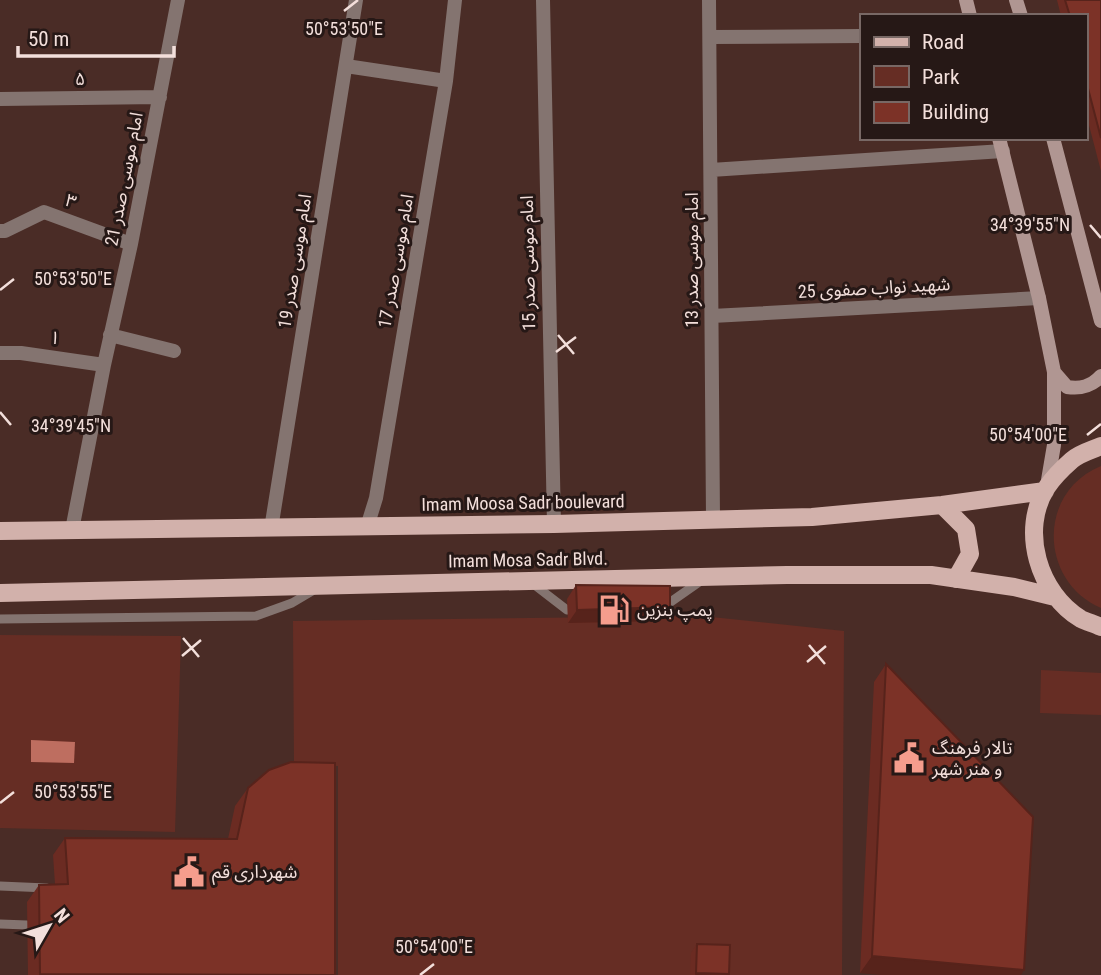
<svg xmlns="http://www.w3.org/2000/svg" width="1101" height="975" font-family="'Roboto Condensed','Noto Sans Arabic',sans-serif">
  <style>
    .green { fill: #662d24 }
    .water { fill: #be6e60 }
    .lines { fill: none; stroke-linecap: round; stroke-linejoin: round }
    .lane { stroke: #847470; stroke-width: 9 }
    .street { stroke: #847470; stroke-width: 14 }
    .secondary { stroke: #b09692; stroke-width: 14 }
    .primary { stroke: #d2b1ab; stroke-width: 18 }
    .wall { fill: #6b2b22 }
    .shaded-wall { fill: #57231b }
    .building { fill: #7c3227; stroke: #57231b; stroke-width: 2 }
    .ticks { fill: none; stroke: #f3dfdb; stroke-width: 2.5 }
    .labels { text-anchor: middle; stroke-width: 6; stroke-linejoin: round; paint-order: stroke }
    .street-label { font-size: 18px; fill: #f3dfdb; stroke: #261816 }
    .poi-label { font-size: 18px; fill: #f3dfdb; stroke: #261816; text-anchor: start }
    .ticks-label { font-size: 18px; text-anchor: middle; fill: #f3dfdb; stroke: #261816; stroke-width: 6; stroke-linejoin: round; paint-order: stroke }
  </style>
  <rect width="100%" height="100%" fill="#4a2c26"/>
  <path class="green" d="M1101,466v142c-62,-27 -64,-116 0,-142z
    M702,616l142,15 -2,344h-504v-209l-44,-2 -1,-143z
    M0,635l181,1 -6,196 -175,-4z
    M1041,670l60,3v42l-61,-2z"/>
  <path class="water" d="M31,740l44,2 -1,21 -43,-1z"/>
  <g class="lines">
    <path class="lane" d="M532,583l35,27h12
      M662,608l40,-28
      M0,619l256,-3 36,-13 22,-13
      M0,886l47,2
      M0,924l27,1"/>
    <path class="street" d="M543,0l11,524
      M709,0l4,519
      M710,37l151,-1
      M346,66l100,15
      M0,99l160,-2
      M711,170l292,-19
      M0,231h5l39,-19 87,32
      M712,316l327,-18
      M110,335l64,16
      M0,353h21l83,12
      M367,527l9,-29 70,-417 9,-81
      M271,529l85,-529
      M72,530l32,-165 27,-121 47,-244"/>
    <path class="secondary" d="M966,0l4,16
      M1016,0l5,16
      M999,138l40,160 15,74v73l-7,41
      M1053,138l48,183
      M1054,372l13,15c13,2 24,0 34,-11"/>
    <path class="primary" d="M1101,446c-9,4 -21,7 -29,14 -8,7 -19,18 -25,27 -28,43 -8,107 34,132 6,3 14,5 20,8
      M942,505l24,24 4,25 -14,25
      M0,531l554,-7 258,-7 130,-12 103,-14
      M0,593l787,-18h144l83,12 41,10"/>
  </g>
  <path class="wall" d="M1057,0h44v171l-16,-61v-94h-24z
    M576,585l84,36 -92,2 -1,-24z
    M886,664l135,311 -161,-2 14,-291z
    M248,788l87,187h-307l-1,-73 12,-17 16,-1 -2,-29 12,-17 163,1 7,-33z
    M697,944l32,31h-39l1,-22z"/>
  <path class="shaded-wall" d="M670,607l-10,14 -92,2 9,-13z
    M872,956l152,14 -3,5h-141l-20,-2z
    M696,973l33,1 -34,1z"/>
  <path class="building" d="M1065,0h36v138l-16,-61v-61h-15z
    M576,585l94,1v21l-93,3z
    M886,664l147,153 -9,153 -152,-14z
    M291,762l44,1v212l-295,-1 -1,-89 29,-1 -3,-46 172,1 11,-51 21,-18z
    M697,944l33,1 -1,29 -33,-1z"/>
  <path class="ticks" d="M344,11l14,-11M1090,225l11,13M0,290l14,-11M558,335l16,19M556,352l20,-15M0,412l11,13M1087,435l14,-11M183,638l16,19M809,645l16,19M182,656l19,-16M807,662l19,-16M0,803l14,-11M420,975l14,-11"/>
  <defs>
    <g id="fuel-bare" transform="scale(2.415)"><path d="M-5.5-6h7V0h2V4h1.3V-2.5L3-4.5l.8-.8L6-3V5H2.5V1h-1V6h-7ZM-4.2-4.7v3.2H.2V-4.7Z" fill="#f59d8d" stroke="#261816" stroke-width="2.5" paint-order="stroke"/></g>
    <g id="civic-bare" transform="scale(2.415)"><path d="M-.6-6.5H3V-4.5H.6V-3L4-1V1h2V6H-6V1h2V-1L-.6-3ZM-1.2 2.5V6h2.4V2.5Z" fill="#f59d8d" stroke="#261816" stroke-width="2.5" paint-order="stroke"/></g>
  </defs>
  <g fill-rule="evenodd">
    <use href="#fuel-bare" x="614" y="610"/>
    <use href="#civic-bare" x="909" y="758"/>
    <use href="#civic-bare" x="189" y="872"/>
  </g>
  <g class="labels">
    <g class="street-label">
      <text transform="translate(80 79) rotate(-1)" y="6">۵</text>
      <text transform="translate(124 179) rotate(-79)" y="6">امام موسی صدر 21</text>
      <text transform="translate(71 201) rotate(20)" y="6">۳</text>
      <text transform="translate(692 260) rotate(-90)" y="6">امام موسی صدر 13</text>
      <text transform="translate(295 261) rotate(-81)" y="6">امام موسی صدر 19</text>
      <text transform="translate(396 261) rotate(-80)" y="6">امام موسی صدر 17</text>
      <text transform="translate(528 263) rotate(-91)" y="6">امام موسی صدر 15</text>
      <text transform="translate(874 288) rotate(-3)" y="6">شهید نواب صفوی 25</text>
      <text transform="translate(55 338) rotate(9)" y="6">۱</text>
      <text transform="translate(523 503) rotate(-1)" y="6">Imam Moosa Sadr boulevard</text>
      <text transform="translate(528 560) rotate(-1)" y="6">Imam Mosa Sadr Blvd.</text>
    </g>
    <g class="poi-label">
      <text x="637" y="616">پمپ بنزین</text>
      <text x="932" y="754">تالار فرهنگ<tspan x="932" dy="21">و هنر شهر</tspan></text>
      <text x="212" y="878">شهرداری قم</text>
    </g>
  </g>
  <g class="ticks-label">
    <text x="344" y="35">50°53'50"E</text>
    <text x="1030" y="231">34°39'55"N</text>
    <text x="73" y="285">50°53'50"E</text>
    <text x="71" y="432">34°39'45"N</text>
    <text x="1028" y="441">50°54'00"E</text>
    <text x="73" y="798">50°53'55"E</text>
    <text x="434" y="953">50°54'00"E</text>
  </g>
  <rect x="860" y="14" width="228" height="126" fill="#261816" stroke="#786865" stroke-width="2"/>
  <rect x="874" y="37" width="35" height="10" fill="#d2b1ab" stroke="#786865" stroke-width="2"/>
  <text x="922" y="49" font-size="21" fill="#f3dfdb">Road</text>
  <rect x="874" y="66" width="35" height="21" fill="#662d24" stroke="#786865" stroke-width="2"/>
  <text x="922" y="84" font-size="21" fill="#f3dfdb">Park</text>
  <rect x="874" y="102" width="35" height="21" fill="#7c3227" stroke="#786865" stroke-width="2"/>
  <text x="922" y="119" font-size="21" fill="#f3dfdb">Building</text>
  <g transform="translate(49 926) rotate(51)" stroke="#261816" stroke-width="5" paint-order="stroke">
  <path d="M0-5L12 26L0 18L-12 26Z" fill="#f3dfdb"/>
  <text y="-10" font-size="19" font-weight="bold" text-anchor="middle" fill="#f3dfdb">N</text>
  </g>
  <path d="M18 46v10h156v-10" fill="none" stroke="#f3dfdb" stroke-width="3.5"/>
  <text x="28" y="46" font-size="21" fill="#f3dfdb" stroke="#261816" stroke-width="5" paint-order="stroke">50 m</text>
</svg>
